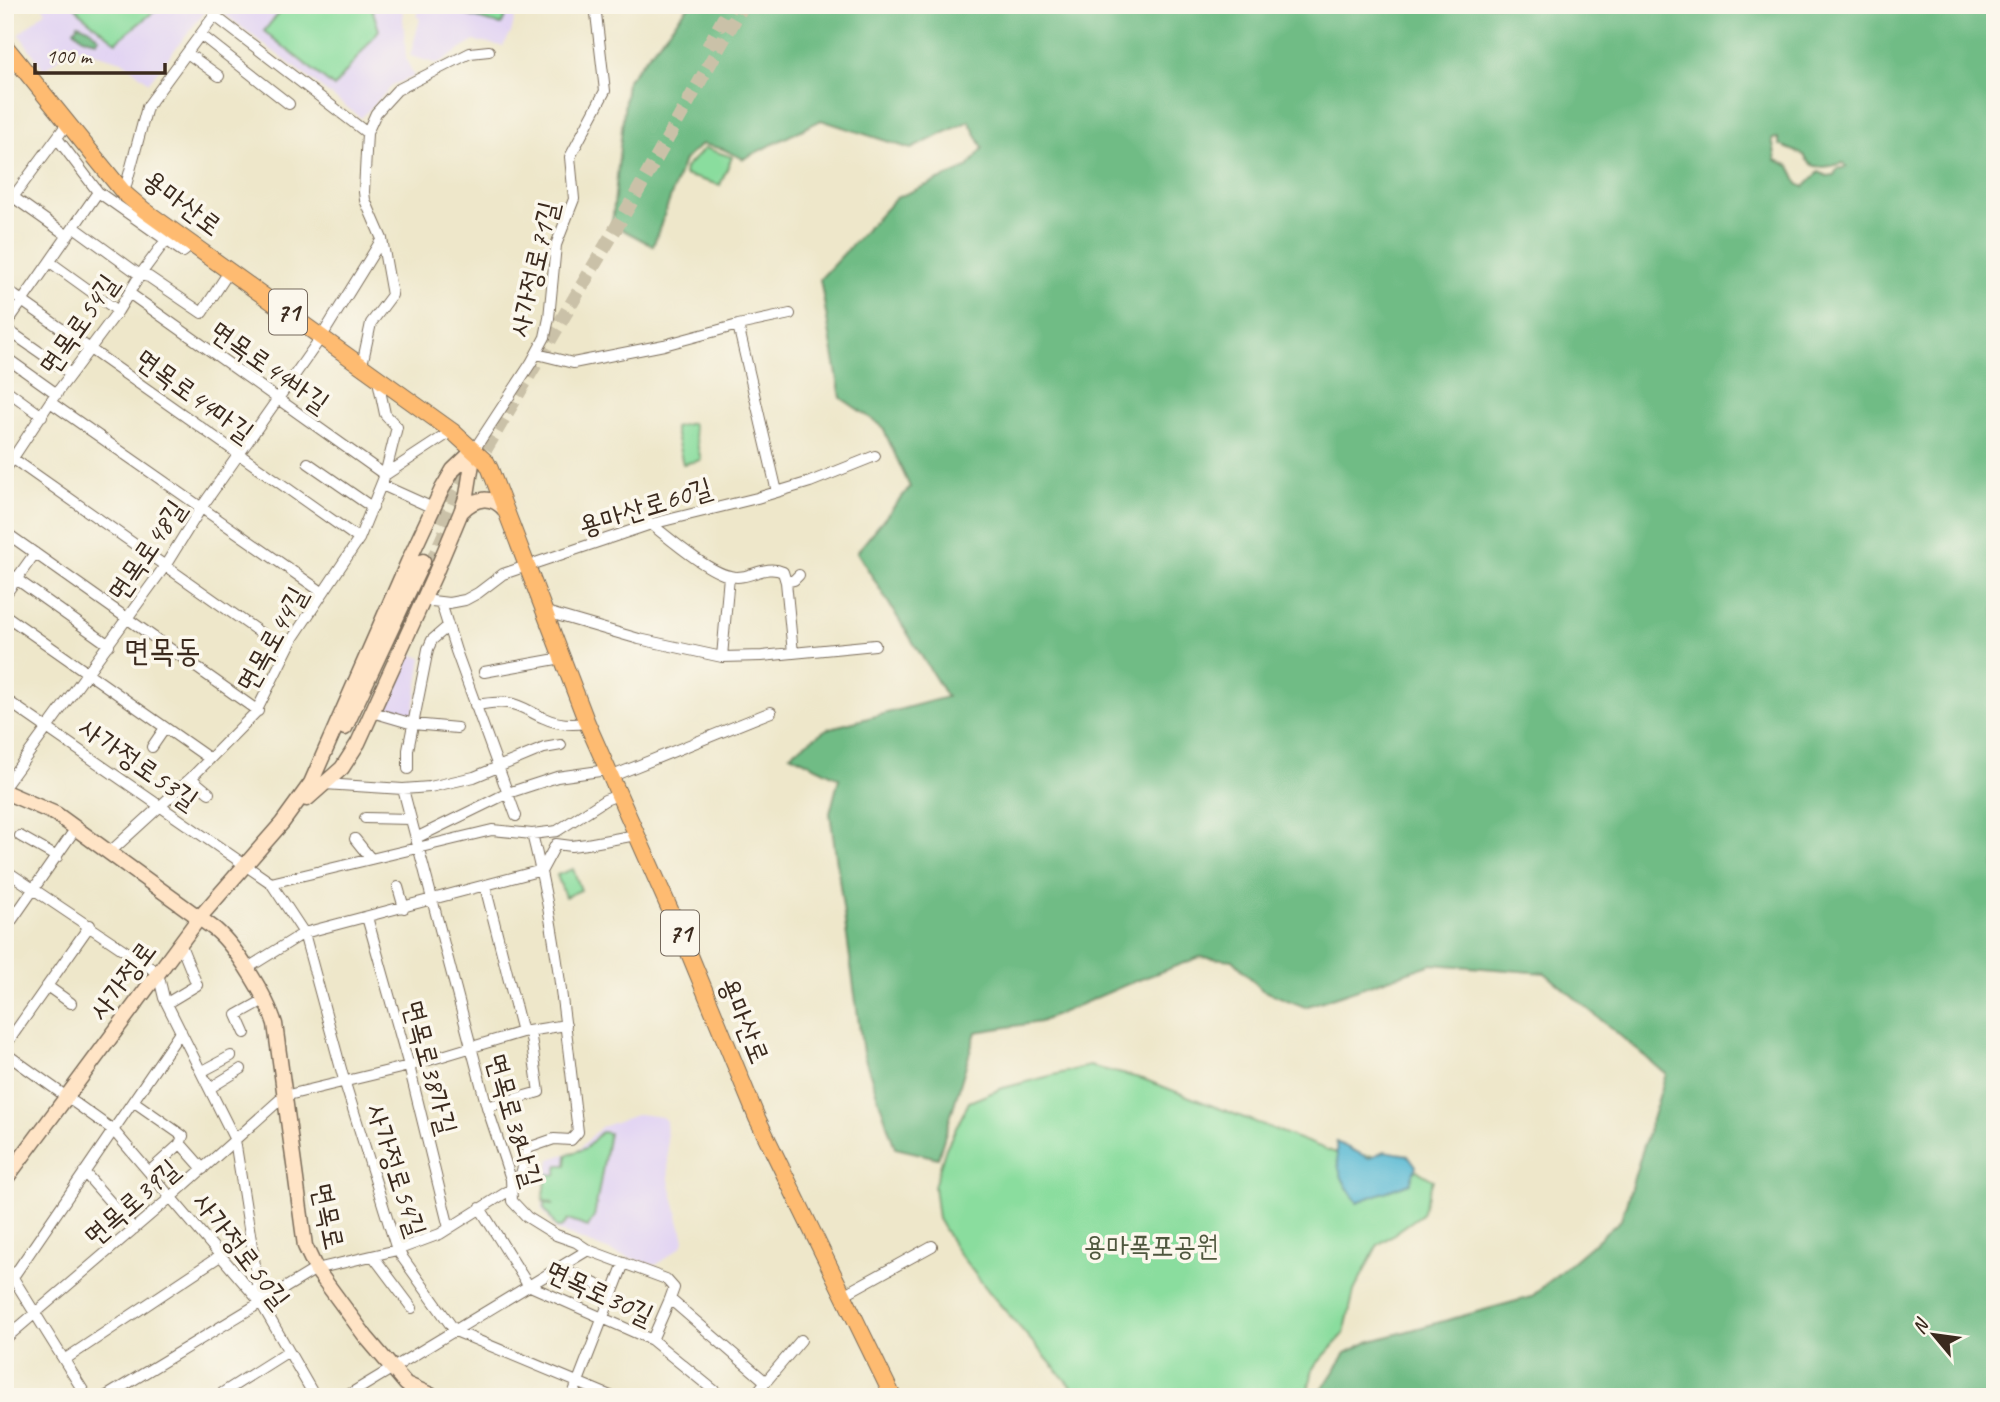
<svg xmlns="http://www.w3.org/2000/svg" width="2000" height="1402" font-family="Caveat,'Poor Story',sans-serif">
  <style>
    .built { fill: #e2d4f3 }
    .green { fill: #8add9e; stroke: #62845e; stroke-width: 2 }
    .forest { fill: #6fbc85; stroke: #557352; stroke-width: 2; fill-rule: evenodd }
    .water { fill: #54b8d3; stroke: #487178; stroke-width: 2 }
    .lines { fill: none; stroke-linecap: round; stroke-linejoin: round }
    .secondary-tunnel { stroke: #cac1a8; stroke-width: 14; stroke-dasharray: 14 7; stroke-linecap: butt }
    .street-casing { stroke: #7a6c5a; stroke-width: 12 }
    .secondary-casing { stroke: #7a6c5a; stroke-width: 17 }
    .primary-casing { stroke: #7a6c5a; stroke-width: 18 }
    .street { stroke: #fff; stroke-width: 10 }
    .secondary { stroke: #ffe4c6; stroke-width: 14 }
    .primary { stroke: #febb71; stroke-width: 16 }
    .labels { text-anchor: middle; stroke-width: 7; stroke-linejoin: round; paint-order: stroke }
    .shield { fill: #fbf7ec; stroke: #75685c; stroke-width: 2 }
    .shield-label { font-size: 26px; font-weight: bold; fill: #3b2a1e }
    .street-label { font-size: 28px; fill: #3b2a1e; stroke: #fbf7ec }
    .park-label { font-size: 28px; fill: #4f573e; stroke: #fbf7ec }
    .quarter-label { font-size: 32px; fill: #3b2a1e; stroke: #fbf7ec }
  </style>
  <rect width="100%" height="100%" fill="#fbf7ec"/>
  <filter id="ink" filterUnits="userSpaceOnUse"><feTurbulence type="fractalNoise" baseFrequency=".0143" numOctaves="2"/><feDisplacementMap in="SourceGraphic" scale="14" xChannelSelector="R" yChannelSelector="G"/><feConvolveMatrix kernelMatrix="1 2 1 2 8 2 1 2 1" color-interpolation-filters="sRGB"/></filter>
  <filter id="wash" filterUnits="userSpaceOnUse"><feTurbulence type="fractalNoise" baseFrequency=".00686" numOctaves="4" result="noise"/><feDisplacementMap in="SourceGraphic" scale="28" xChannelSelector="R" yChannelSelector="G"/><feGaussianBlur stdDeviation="1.57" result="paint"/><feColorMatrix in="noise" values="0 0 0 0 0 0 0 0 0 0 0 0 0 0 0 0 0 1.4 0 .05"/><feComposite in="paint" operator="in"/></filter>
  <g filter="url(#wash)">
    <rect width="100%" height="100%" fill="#eee7ca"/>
    <path class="built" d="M41,5h169l-61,77 -27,-21 -49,-14 -29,23 -25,-36 27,-23z
      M228,5h174l4,53 8,19 -20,7 -33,34 -138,-105z
      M420,5h98l-7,28 -8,13 -29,-5 -36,23 -28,-8 10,-37 -3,-2z
      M401,650l21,8 -10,64 -37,-11z
      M639,1114l23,3 4,4 3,59 15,60 -2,6 -26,19 -36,-10 -64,-25 -14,-21 8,-50 28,-9 23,-23z"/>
    <path class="green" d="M74,5h88l-46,37 -34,-27z
      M285,5h86l8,25 -45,57 -70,-56z
      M443,5h69l-11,20 -58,-17z
      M705,148l27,9 -12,28 -36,-10 1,-7z
      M692,423l9,37 -18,4 -9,-37z
      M573,869l8,21 -16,7 -8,-22z
      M1089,1066l54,13 198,76 51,1 41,24 -11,34 -45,32 -23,45 -10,43 -31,34 -4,21 -6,8h-223l-90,-104 -33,-42 -19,-32 -4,-33 12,-38 23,-46 34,-14z
      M601,1132l8,1 -15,84 -6,10 -20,-7 -7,8h-4l-13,-20 1,-5 8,1 -1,-2 -9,-1 4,-27 9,1 2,-10h8l1,-10 19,-7z"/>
    <path class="forest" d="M692,5h1303v1392h-678l29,-44 22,-11 163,-45 90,-77 45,-146 -121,-101 -113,-9 -127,43 -43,-17 -29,-30 -33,-3 -72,27 -88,38 -64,10 -38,126 -43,-10 -32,-95 -33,-240 9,-35 -49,-24 37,-25 120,-32 -90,-145 53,-65 -28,-61 -41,-28 -21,-119 76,-81 71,-30 16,-20 -14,-27 -58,28 -90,-29 -78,39 -20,-10 -21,-5 -18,16 -31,86 -41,-22 15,-143 60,-73zM1778,138l2,7 24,10c8,17 23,12 39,8l4,4 -10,2 -3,6 -7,1 -8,-4 -15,15 -6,-3 -8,-18 -14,-6 -4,-21z
      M78,24l11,4 10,10 -2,3 -14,-3 -9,-8z"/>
    <path class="water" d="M1336,1142l33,16 15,-7 24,4 8,11 -6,17 -53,19c-17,-23 -20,-32 -21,-60z"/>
  </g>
  <g filter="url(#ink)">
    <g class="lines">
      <path class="secondary-tunnel" d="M708,47l23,-42
        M475,467l164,-278 104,-184
        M440,522l20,-47 12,-20
        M431,564l22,-50"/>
      <g class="street-casing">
        <path id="street" d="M215,16l152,117
          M201,35l88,69
          M187,53l32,23
          M57,138l41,54 85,60 10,-8
          M5,185l8,12 55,39
          M124,193l23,-86 75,-102
          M5,208l62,-84
          M74,227l66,48 9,2 53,36 28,-43
          M50,262l68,49
          M5,289l354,250
          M129,293l256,182 12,-48 -12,-13 -8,-38
          M738,325l39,167
          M5,326l93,-134
          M5,328l66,46
          M537,354l36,9 91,-18 74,-20 52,-11
          M5,357l52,37
          M362,365l9,-42 21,-28 -10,-56
          M5,389l37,27
          M50,402l272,190
          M474,450l57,-87 14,-26 4,-19 7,-73 18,-46 -4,-42 35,-66 -10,-86
          M5,453l281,198
          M308,463l65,45
          M5,470l45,-68 68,-91 22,-36 26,-35
          M382,485l51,23
          M651,524c18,14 57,48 79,52 19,5 34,-13 53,-4l3,10 8,-2 5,-5
          M5,532l253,179
          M5,571l104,74
          M786,582l7,71
          M5,595l30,-42
          M423,600l26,3 16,-3 13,-7 25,-19 148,-50 106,-26 53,-16 65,-26
          M441,603l15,48 60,165
          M543,611l96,28 83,18 40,-1 113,-11
          M5,615l205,144
          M722,657l7,-81
          M484,672l78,-14
          M5,699l266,184 33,50 40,147 53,170 58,81 158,66
          M475,705c10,-1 23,-4 33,-2 14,2 23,10 36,15 14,7 28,7 43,5
          M372,712l41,12 44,4
          M152,747l13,-19
          M408,769v-19l20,-101 4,-9 15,-13
          M610,777l161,-65
          M191,778l18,15
          M324,784l79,5 27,-2 44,-10 70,-29 17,-3
          M5,786l160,-220 36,-58 121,-172 60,-97 -17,-39 -1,-8 3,-59 9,-20 21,-23 73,-37 19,-2
          M403,789l84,318 24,72 1,22 15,16 29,18 20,7 12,8 78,29 8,9 -4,11 96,83
          M365,818l46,1
          M20,836l37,21
          M416,838l92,-45 49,-16 50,-7
          M355,839l16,20
          M110,852l81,-74 65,-66 37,-74 66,-99 26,-64 67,-44
          M5,870l153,103 6,25 71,142 26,163
          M271,883l221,-53 40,4 25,-3 48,-31 13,-5
          M485,886l37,146
          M398,887l6,21
          M367,917l42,149 40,162
          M5,930l71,-102
          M246,969l58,-36 238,-63 14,-26 15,2 16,-2 49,-9
          M47,986l24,17
          M167,1003l30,-18 -17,-42
          M245,1033l-8,-18 27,-15
          M5,1046l85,-121
          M5,1053l108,77 148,173 54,94
          M201,1072l30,-16
          M210,1088l31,-19
          M133,1101l50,35 -3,8 -31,28
          M487,1107l52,-15 -9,-61
          M180,1143l23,26
          M84,1172l50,57
          M480,1208l48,77 124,55 70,57
          M373,1256l39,52
          M5,1265l82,132
          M560,1267l52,25
          M13,1277l168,-246
          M843,1295l89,-49
          M5,1339l166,-142 113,-101 125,-30 113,-34 44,-7
          M652,1340l18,-41
          M64,1360l156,-104
          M105,1397l211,-128 81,-19 43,-16 70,-44 10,-12 8,-30 26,-9 17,1 7,-8c-12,-100 -21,-201 -46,-298
          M216,1397l71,-45
          M345,1397l243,-147
          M572,1397l52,-134
          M753,1397l48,-57"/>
      </g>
      <g class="secondary-casing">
        <path id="secondary" d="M462,511c14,-14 30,-16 43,-1
          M345,728l78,-167
          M5,792l51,22 160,116c21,18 51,68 59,94l30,222 11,23 50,68 40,47 29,13
          M307,799l35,-31 16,-25 77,-169 26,-62 6,-17 7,-44
          M5,1180l194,-262 83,-95 29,-40 97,-221 34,-73 11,-19 21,-20"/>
      </g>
      <g class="primary-casing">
        <path id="primary" d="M5,46l119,147 20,17 308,221 35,32 3,6 97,254 100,225 70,170 136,279"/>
      </g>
      <use href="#street" class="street"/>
      <use href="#secondary" class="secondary"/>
      <use href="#primary" class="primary"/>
    </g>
  </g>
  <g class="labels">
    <g class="shield">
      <rect x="269" y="289.5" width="38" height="45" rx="5"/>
      <rect x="661" y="910.5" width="38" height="45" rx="5"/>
    </g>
    <g class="shield-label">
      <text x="288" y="321">71</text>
      <text x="680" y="942">71</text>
    </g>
    <g class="street-label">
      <text transform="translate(183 202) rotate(37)" y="10">용마산로</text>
      <text transform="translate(533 269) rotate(-77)" y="10">사가정로71길</text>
      <text transform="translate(78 324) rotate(-55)" y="10">면목로54길</text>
      <text transform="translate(270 366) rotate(35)" y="10">면목로44바길</text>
      <text transform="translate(195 395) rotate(36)" y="10">면목로44마길</text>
      <text transform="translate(645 506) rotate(-17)" y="10">용마산로60길</text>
      <text transform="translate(146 550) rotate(-56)" y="10">면목로48길</text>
      <text transform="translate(271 639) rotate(-61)" y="10">면목로44길</text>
      <text transform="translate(139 763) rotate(35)" y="10">사가정로53길</text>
      <text transform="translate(122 980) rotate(-53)" y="10">사가정로</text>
      <text transform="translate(745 1020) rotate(68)" y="10">용마산로</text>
      <text transform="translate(431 1067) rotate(75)" y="10">면목로38가길</text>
      <text transform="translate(515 1120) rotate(74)" y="10">면목로38나길</text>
      <text transform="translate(397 1170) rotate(72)" y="10">사가정로54길</text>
      <text transform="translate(131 1202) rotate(-41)" y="10">면목로39길</text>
      <text transform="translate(329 1216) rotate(78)" y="10">면목로</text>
      <text transform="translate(242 1250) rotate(52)" y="10">사가정로50길</text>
      <text transform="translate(600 1292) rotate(25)" y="10">면목로30길</text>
    </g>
    <g class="park-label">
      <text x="1151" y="1255">용마폭포공원</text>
    </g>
    <g class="quarter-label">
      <text x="162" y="661">면목동</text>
    </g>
  </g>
  <rect width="2000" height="1402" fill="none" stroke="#fbf7ec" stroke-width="28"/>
  <g transform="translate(1934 1335) rotate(299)" stroke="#fbf7ec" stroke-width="5" paint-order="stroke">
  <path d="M0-5L12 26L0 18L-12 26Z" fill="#3b2a1e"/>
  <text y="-10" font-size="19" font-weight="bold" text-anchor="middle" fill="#3b2a1e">N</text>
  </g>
  <path d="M35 63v10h130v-10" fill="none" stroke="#3b2a1e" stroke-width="3.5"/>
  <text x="46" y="63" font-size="21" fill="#3b2a1e" stroke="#fbf7ec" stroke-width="5" paint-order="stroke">100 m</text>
</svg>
